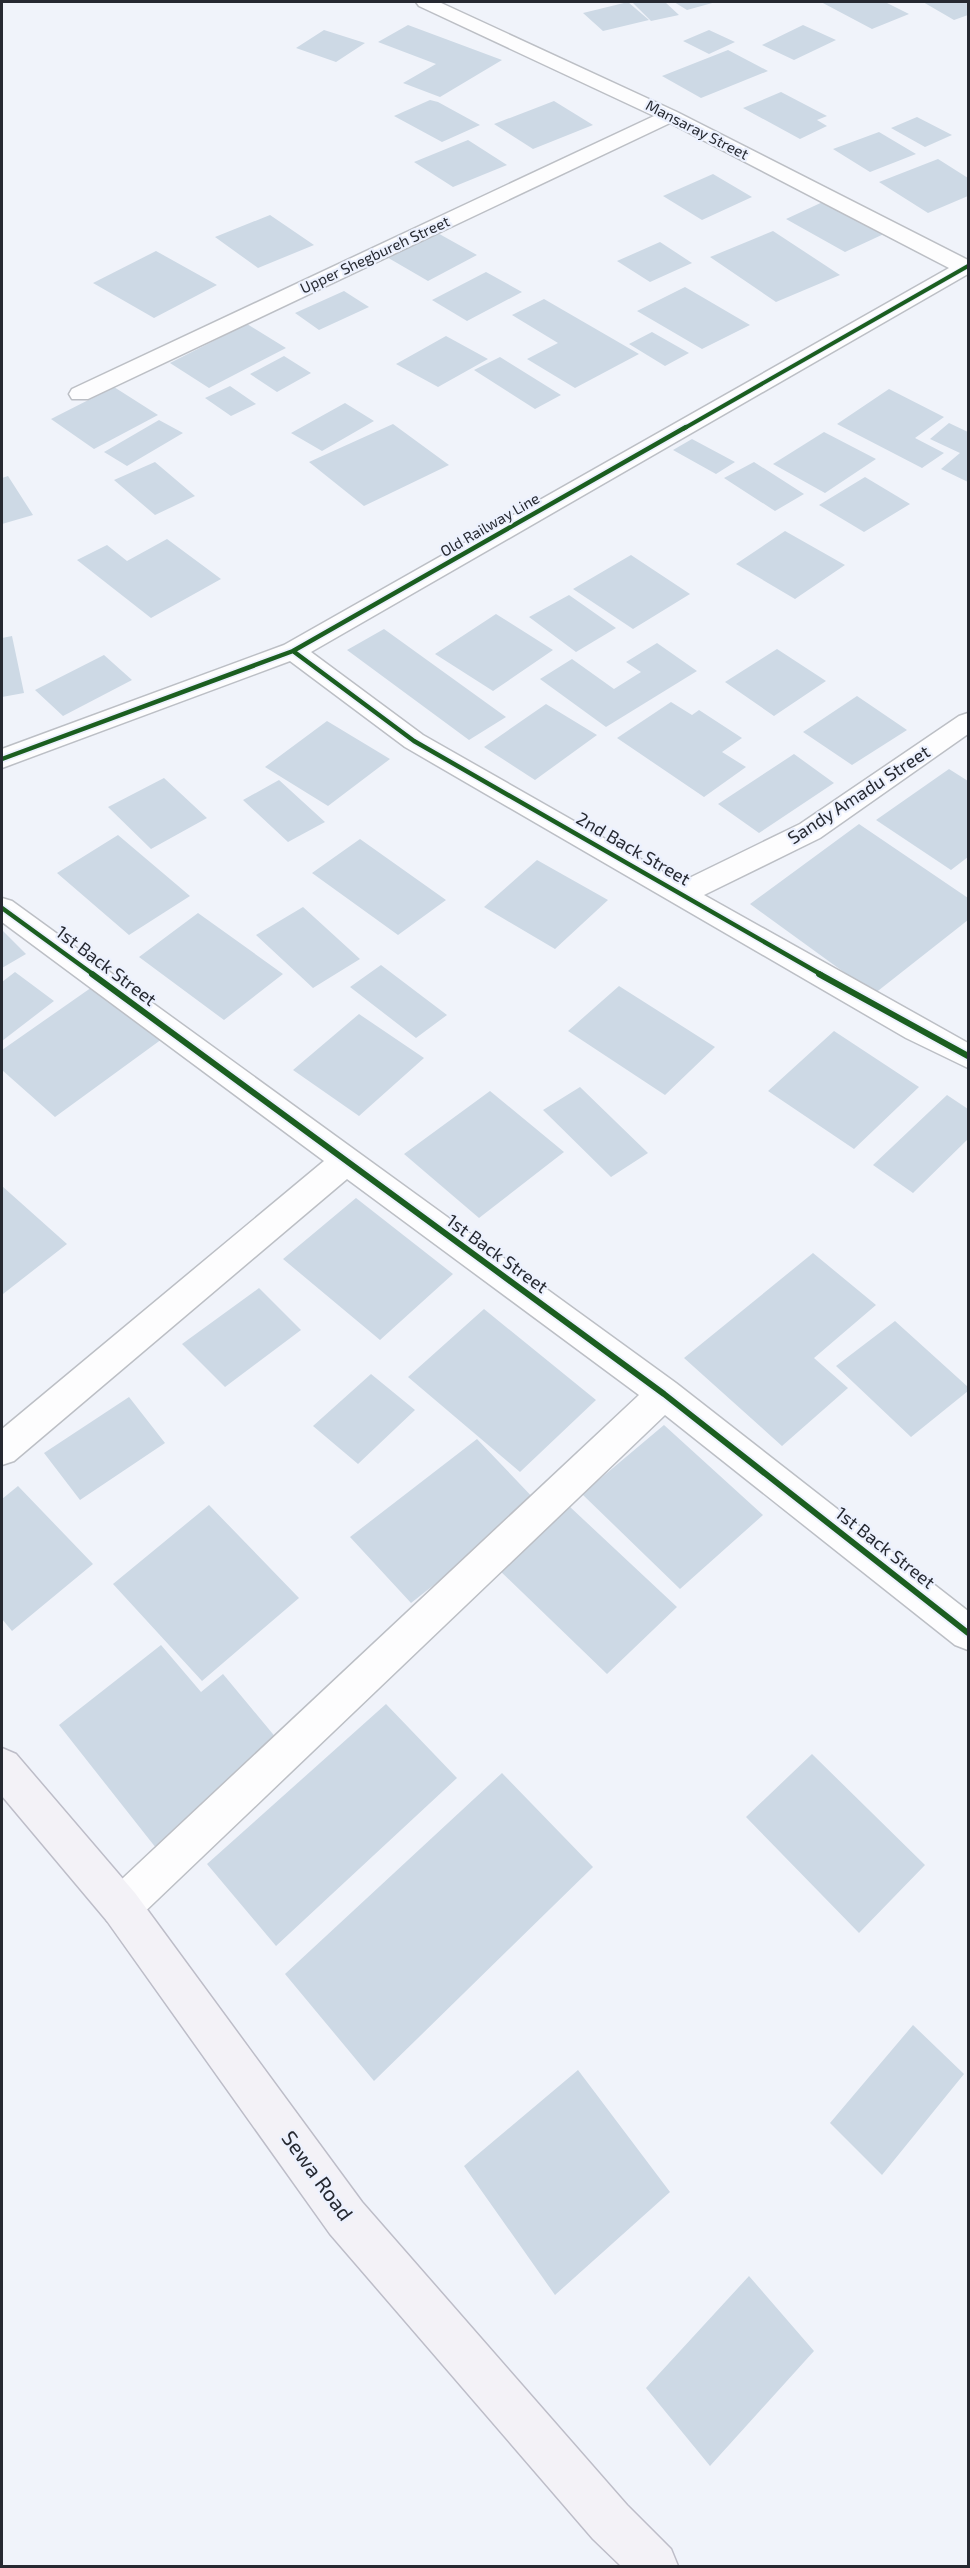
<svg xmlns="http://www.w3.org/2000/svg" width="970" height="2568" font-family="'Exo 2',sans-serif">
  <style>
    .building { fill: #cdd9e5 }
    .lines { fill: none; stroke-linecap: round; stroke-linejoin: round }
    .minor-casing { stroke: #bcbfc5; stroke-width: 3 }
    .major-casing { stroke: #bdbdc8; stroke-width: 3 }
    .minor { fill: #fdfdfe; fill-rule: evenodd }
    .major { fill: #f3f2f7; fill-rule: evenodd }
    .cycleway-far2-casing { stroke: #ecf1fe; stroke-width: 6 }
    .cycleway-far1-casing { stroke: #ecf1fe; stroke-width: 8 }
    .cycleway-casing { stroke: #ecf1fe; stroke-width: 10 }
    .cycleway-far2 { stroke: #1b5e20; stroke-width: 4 }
    .cycleway-far1 { stroke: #1b5e20; stroke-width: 4.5 }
    .cycleway { stroke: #1b5e20; stroke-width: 6 }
    .labels { text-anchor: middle; stroke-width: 4.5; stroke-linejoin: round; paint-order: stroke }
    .far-street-label { font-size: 15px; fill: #262931; stroke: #ecf1fe }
    .street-label { font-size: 18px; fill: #262931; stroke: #ecf1fe }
    .near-street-label { font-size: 21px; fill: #262931; stroke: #ecf1fe }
  </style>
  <rect width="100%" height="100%" fill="#f0f3fa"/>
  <path class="building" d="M628,2l21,18 -46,11 -20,-18z
    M632,2h33l14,13 -28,6z
    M674,2h42l-29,8z
    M821,2h64l24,12 -37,15z
    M923,2h45v13l-14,5z
    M408,25l94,35 -62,37 -37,-14 33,-19 -58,-22z
    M803,25l33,15 -42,20 -32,-15z
    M324,30l41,13 -29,19 -40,-14z
    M709,30l26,12 -26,12 -26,-13z
    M728,50l40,21 -67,27 -39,-22z
    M781,92l46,24 -10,4 10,6 -27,13 -57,-31z
    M430,100l8,2 42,23 -38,17 -48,-26z
    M554,101l39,24 -60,24 -39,-25z
    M917,117l35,18 -27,12 -34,-19z
    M879,132l37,22 -46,18 -37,-23z
    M468,140l39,25 -54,22 -39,-25z
    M938,159l30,19v18l-40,17 -49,-31z
    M713,174l39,23 -50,23 -39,-24z
    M827,200l59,33 -41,19 -59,-33z
    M270,215l44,30 -56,23 -43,-31z
    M434,231l43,24 -49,26 -43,-25z
    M773,231l67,44 -64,27 -66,-45z
    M660,242l32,21 -42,19 -33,-21z
    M156,251l61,34 -63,33 -61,-35z
    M486,272l36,20 -55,29 -35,-21z
    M685,287l65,38 -48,24 -65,-38z
    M344,291l25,16 -50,23 -24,-17z
    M544,299l95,55 -64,34 -48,-29 31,-16 -46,-28z
    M247,324l39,24 -77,40 -39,-25z
    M652,332l37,21 -24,13 -36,-22z
    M446,336l42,23 -50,28 -42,-23z
    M284,356l27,17 -34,19 -27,-18z
    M500,357l61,38 -26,14 -61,-39z
    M230,386l26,18 -25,12 -26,-18z
    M114,387l44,28 -64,34 -43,-30z
    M889,389l55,28 -29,21 29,15 -22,15 -85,-44z
    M345,403l29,18 -52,30 -31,-18z
    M159,420l24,13 -56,33 -23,-14z
    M949,423l19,9v50l-27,-13 19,-16 -30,-14z
    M393,424l56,41 -85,41 -55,-44z
    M824,432l52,27 -51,34 -52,-29z
    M692,439l43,23 -19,12 -43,-24z
    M155,462l40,34 -40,19 -41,-35z
    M754,462l50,32 -29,17 -51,-33z
    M8,476l25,39 -31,9v-46z
    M865,477l45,27 -46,28 -45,-27z
    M785,531l60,34 -50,34 -59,-35z
    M167,539l54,40 -70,39 -74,-58 30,-15 20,16z
    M631,555l59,39 -57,35 -60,-40z
    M569,595l47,33 -40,24 -47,-35z
    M496,614l57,36 -60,41 -58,-37z
    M384,629l122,88 -37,23 -122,-90z
    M12,636l12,57 -22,4v-59z
    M657,643l40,28 -91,56 -66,-48 32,-20 42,30 27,-17 -15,-10z
    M777,649l49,32 -52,35 -49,-34z
    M104,655l28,25 -69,36 -28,-26z
    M857,696l50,34 -55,35 -49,-33z
    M671,702l21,13 7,-5 43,28 -20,14 24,15 -42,30 -87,-59z
    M546,704l51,31 -62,45 -51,-33z
    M327,721l63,38 -62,47 -63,-39z
    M794,754l40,29 -75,50 -41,-29z
    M949,769l19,12v76l-17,13 -75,-50z
    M164,778l43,40 -56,31 -43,-42z
    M279,780l46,42 -37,20 -45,-42z
    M859,824l109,74v22l-94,74 -124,-90z
    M118,835l72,61 -61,39 -72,-62z
    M360,839l86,61 -48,35 -86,-62z
    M537,860l71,40 -53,49 -71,-42z
    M303,907l57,52 -47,29 -57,-53z
    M198,913l85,61 -59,46 -85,-63z
    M2,930l24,24 -24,14z
    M381,965l66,50 -31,23 -66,-51z
    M15,972l39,29 -52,40v-59z
    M95,985l67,54 -107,78 -53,-47v-20z
    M619,986l96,61 -50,48 -97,-64z
    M359,1014l65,44 -65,58 -66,-46z
    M834,1031l85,56 -65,62 -86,-58z
    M580,1087l68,66 -37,24 -68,-67z
    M490,1091l74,61 -85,66 -75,-64z
    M947,1095l21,14v30l-55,54 -40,-28z
    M2,1186l65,58 -64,50 -1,-1z
    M356,1198l97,76 -73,66 -97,-81z
    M813,1253l63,52 -62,53 34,30 -66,58 -98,-88z
    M259,1288l42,42 -76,57 -43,-43z
    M484,1309l112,91 -76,72 -112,-95z
    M895,1321l73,66v4l-57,46 -75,-71z
    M371,1374l44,36 -57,54 -45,-38z
    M129,1397l36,46 -85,57 -36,-47z
    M664,1425l99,90 -83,74 -98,-95z
    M477,1439l61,64 -127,100 -61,-66z
    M18,1486l75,78 -81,67 -10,-12v-120z
    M209,1505l90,93 -97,83 -89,-97z
    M569,1506l108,101 -70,67 -110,-106z
    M161,1645l40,47 22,-18 59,71 -126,103 -97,-123z
    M386,1704l71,74 -181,168 -69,-82z
    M812,1754l113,111 -66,68 -113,-116z
    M502,1773l91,94 -219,214 -89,-107z
    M913,2025l51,49 -82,101 -52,-52z
    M578,2070l92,122 -115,103 -91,-129z
    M749,2276l65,75 -104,115 -64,-78z"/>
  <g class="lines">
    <g class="minor-casing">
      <path id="minor" d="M416,2h23l238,110 291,148v14l-657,378 112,83 258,147 119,-58 159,-108 9,-3v21l-148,104 -116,57 264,148v25l-62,-30 -501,-291 -115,-86 -288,107v-19l282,-104 665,-377 -279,-145 -582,276h-16l-3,-5 3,-5 582,-273 -235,-110z
        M2,898l10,3 664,482 292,228v39l-13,-5 -290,-230 -530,506 -14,6 -14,-6 -6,-14 6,-14 532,-498 -292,-216 -333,282 -12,4v-36l322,-268 -322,-239z"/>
    </g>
    <g class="major-casing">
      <path id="major" d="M2,1748l14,6 119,139 227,309 265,303 44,44 7,17h-57l-28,-27 -263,-305 -223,-313 -105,-125z"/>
    </g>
    <use href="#minor" class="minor"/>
    <use href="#major" class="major"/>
    <g class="cycleway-far2-casing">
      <path id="cycleway-far2" d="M683,429l285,-163"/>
    </g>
    <g class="cycleway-far1-casing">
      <path id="cycleway-far1" d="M293,651l121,90 408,234
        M2,759l291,-108 393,-224
        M2,908l92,67"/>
    </g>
    <g class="cycleway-casing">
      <path id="cycleway" d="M92,974l572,420 304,239
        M819,974l149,82"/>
    </g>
    <use href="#cycleway-far2" class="cycleway-far2"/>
    <use href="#cycleway-far1" class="cycleway-far1"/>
    <use href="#cycleway" class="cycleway"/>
  </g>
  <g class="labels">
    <g class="far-street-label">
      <text transform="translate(697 130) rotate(27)" y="5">Mansaray Street</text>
      <text transform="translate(375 255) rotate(-25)" y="5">Upper Shegbureh Street</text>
      <text transform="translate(490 525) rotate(-30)" y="5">Old Railway Line</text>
    </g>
    <g class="street-label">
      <text transform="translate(859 795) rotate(-33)" y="6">Sandy Amadu Street</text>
      <text transform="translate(633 849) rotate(30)" y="6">2nd Back Street</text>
      <text transform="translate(106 966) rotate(37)" y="6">1st Back Street</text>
      <text transform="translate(497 1254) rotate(36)" y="6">1st Back Street</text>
      <text transform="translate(885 1548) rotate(38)" y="6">1st Back Street</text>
    </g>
    <g class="near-street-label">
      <text transform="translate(317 2176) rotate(54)" y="7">Sewa Road</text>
    </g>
  </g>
  <rect width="970" height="2568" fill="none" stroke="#262931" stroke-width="6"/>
</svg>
